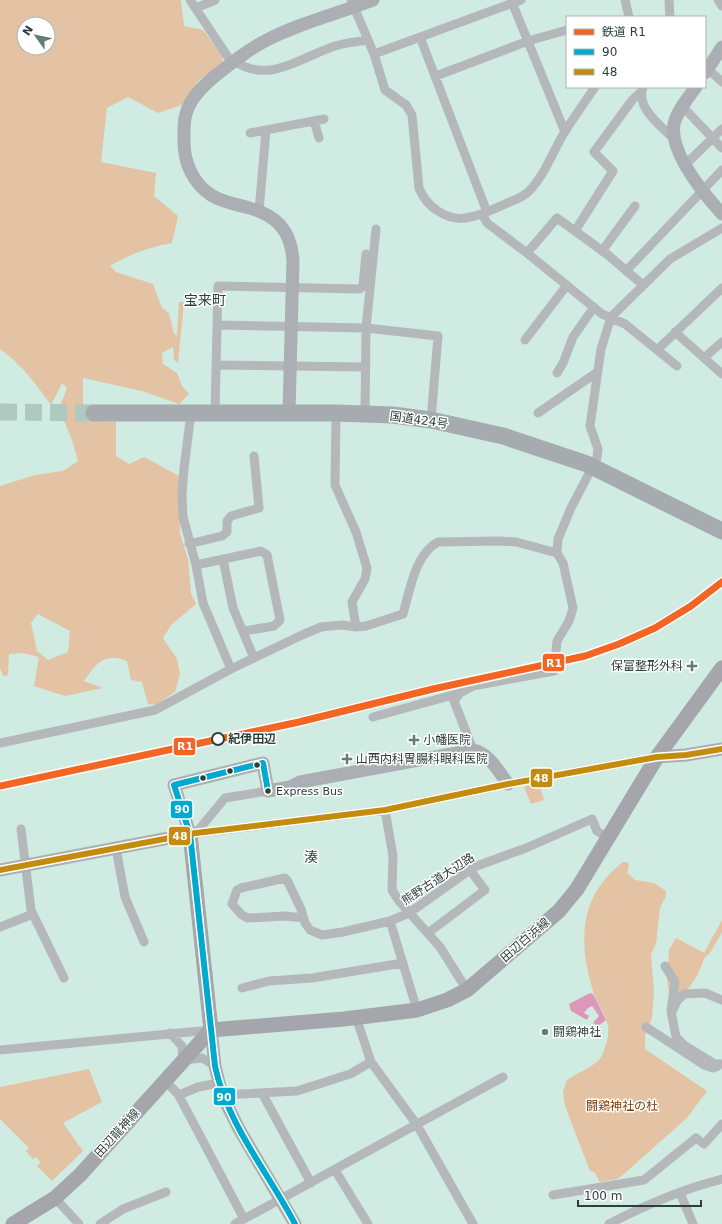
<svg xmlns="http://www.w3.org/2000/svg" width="722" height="1224" font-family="'DejaVu Sans','Noto Sans JP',sans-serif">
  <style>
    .green { fill: #e3c3a3; fill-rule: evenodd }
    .water { fill: #dd98b9 }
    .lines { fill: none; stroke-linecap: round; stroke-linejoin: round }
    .highway-tunnel { stroke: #afc9c0; stroke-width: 17; stroke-dasharray: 17 8; stroke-linecap: butt }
    .street { stroke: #b5b8bb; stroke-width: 9 }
    .secondary { stroke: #abaeb2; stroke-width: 13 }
    .primary { stroke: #a4a6ac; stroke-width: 15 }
    .highway { stroke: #a6abaf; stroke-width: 17 }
    .bus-1-casing { stroke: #fff; stroke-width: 9 }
    .bus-2-casing { stroke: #fff; stroke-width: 9 }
    .bus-1 { stroke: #00a9ce; stroke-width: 6 }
    .bus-2 { stroke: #c48c0e; stroke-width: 6 }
    .rail-1-casing { stroke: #fff; stroke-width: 10 }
    .rail-1 { stroke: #f26522; stroke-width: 7 }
    .poi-dot { fill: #657c75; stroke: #fff; stroke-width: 1.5 }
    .stop-dot { fill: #fff; stroke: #2c403a; stroke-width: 2 }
    .bus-dot { fill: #2c403a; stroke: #fff; stroke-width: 1.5 }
    .labels { text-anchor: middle; stroke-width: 3; stroke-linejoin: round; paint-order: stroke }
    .bus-label { font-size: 11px; fill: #2c403a; stroke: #fff; text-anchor: start }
    .street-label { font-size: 12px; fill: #2c403a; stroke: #fff }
    .poi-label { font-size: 12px; fill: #2c403a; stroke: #fff; text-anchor: start }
    .stop-label { font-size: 12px; font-weight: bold; fill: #2c403a; stroke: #fff; text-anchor: start }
    .park-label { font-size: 12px; fill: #7d3d06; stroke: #fff }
    .quarter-label { font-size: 14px; fill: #2c403a; stroke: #fff }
    .line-badge { stroke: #fff; stroke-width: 1.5 }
    .badge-label { font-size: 11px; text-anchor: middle; font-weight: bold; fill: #fff }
  </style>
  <rect width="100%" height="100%" fill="#d0ebe2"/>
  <path class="green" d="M0,0h181l3,26 19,4 20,26 -1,7 -23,17 -17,25 -24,8 -30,-16 -21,11 -6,54 55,11 -2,23 24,20 -6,27c-23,4 -42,11 -62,23l6,6 37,12 9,24 7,5 5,21 3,1 2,-33h5l-6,61 -4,-3 -1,-13 -11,6 1,11 14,9 5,13 7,8 -10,10 -37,-13 -59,-13v41l33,3v34l13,8 15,-7 37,20 -1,57 8,25 3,34 5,11 -25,21 -8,13 14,21 3,15 -5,18 -19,13 -8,-1 -6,-22 -11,-2 -4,-19c-23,-9 -30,2 -43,20l19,7 -38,8 -31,-10 5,-29 -17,-4 -13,1 -1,21 -5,1 -3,-8v-182l35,-11 28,-4 15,-10 -6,-21 -13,-31 8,-21 -5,-5 -11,22c-15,-21 -30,-41 -51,-56zM24,24h24v24h-24zM38,614l32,17 -2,21 -20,8 -11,-9 -6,-28z
    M539,783l5,17 -13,4 -7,-17z
    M623,862h4l2,3 -2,8 8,7 19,3 12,8v5l-6,12 -4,36 -5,10 3,37 -2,27 -7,18v13l62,42 -20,27 -63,56 -7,5 -17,3 -6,-10 -4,-1 -25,-65 -2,-14 4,-12c8,-6 27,-14 33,-21 3,-4 4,-10 6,-14 8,-26 -6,-31 -13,-54 -15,-50 -14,-95 30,-129z
    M722,920v12l-12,21 -5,4 -8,19 -25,37 -7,-47 3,-2 1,-14 7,-12 28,15z
    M89,1069l13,33 -39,21 20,28 -31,30 -15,-15 4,-3 -5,-6 -3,2 -7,-8 3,-3 -29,-29v-32z"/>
  <path class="water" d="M590,993l3,1 13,26 -8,6 -5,-3 6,-7 -7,-10 -4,2 -4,5 5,3 -2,4 -16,-9 -2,-7z"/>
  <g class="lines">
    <path class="highway-tunnel" d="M0,412l94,1"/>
    <path class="street" d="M190,0l42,63
      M351,0l23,54 11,36 21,15 6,10 7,73c7,18 27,33 47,30 13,-2 26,-8 37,-13 8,-4 19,-7 25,-13 16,-15 25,-41 36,-59 10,-16 21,-31 31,-46
      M511,0l54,132
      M625,0l4,17
      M669,0l1,17
      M718,0l4,6
      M196,8l19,-8
      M420,37l67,175
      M374,54l147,-54
      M234,61c35,23 64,-2 98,-14 11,-4 24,-5 36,-7
      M708,69l14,13
      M436,76l92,-35 39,-11
      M643,87c-8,20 18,39 30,51
      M683,107l39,41
      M314,121l5,17
      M250,133l74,-14
      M686,164l36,-35
      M259,211l7,-81
      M482,214l5,9 40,30 75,61 23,10 52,42
      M575,231l38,-60 -19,-19 39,-53 9,-8
      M602,251l33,-45
      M527,253l30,-35 51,37 35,30
      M626,271l96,-101
      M217,325l149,3 72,8 -7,84
      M675,332l47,42
      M525,340l42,-55
      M657,350l65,-62
      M705,357l17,-15
      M216,365l150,2
      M557,373l6,-10 10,-26 21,-30
      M215,412l3,-126 142,3 3,-4 3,-31
      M191,413l-7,55 -2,27 1,22 13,48 7,38 28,66
      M336,413l-1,72 21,47 11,36 -2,11 -13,23 4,25
      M538,413l58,-40
      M365,414l1,-86 10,-99
      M189,544l33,-8 5,-4v-11l4,-5 28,-8 -5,-52
      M223,559l10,49 21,50
      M196,565l65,-14 6,4 13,65 -6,6 -30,5
      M373,717l87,-24
      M0,743l155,-33 76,-41 71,-34 19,-8 21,-2 14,2 10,-1 37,-12c7,-24 12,-60 35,-72l61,-1 17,1 41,11
      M473,750l-19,-49 6,-8 13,-7 81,-15 3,-30 12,-20 4,-13 -10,-45 -6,-10 1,-14 13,-31 26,-50 1,-9 -8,-23 11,-77 10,-32 59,-58 52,-31
      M385,810l8,46 -1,34 7,11 41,46 27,43
      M21,829l10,81 33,68
      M196,833l29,-35 43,-7
      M190,834l195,-24 123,-26 149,-27
      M116,848l9,49 19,45
      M285,878l-44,10 -4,2 -5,14 9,10 6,4 38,-2 18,2
      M287,880l14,29 4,14 5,7 12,5 21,-3 47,-11 19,-8 65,-46 52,-19 66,-29 5,12 11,7
      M390,921l27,89
      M0,927l33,-13
      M428,933l57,-43 -15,-20
      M665,966l10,16 -4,29 5,26 8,8 31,19h7
      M242,988l27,-7 43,-3 91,-15
      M673,1010l4,-9 7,-7 21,-1 17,7
      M356,1017l15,45 46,63 56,99
      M646,1027l58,38 9,3 5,-2
      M170,1033l12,13 1,14 19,-2 13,8
      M0,1050l211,-20
      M164,1080l14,14 66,125
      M262,1093l49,90
      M179,1095l19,-8 21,-4
      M222,1095l75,-4 53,-17 21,-12
      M335,1170l33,54
      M680,1193l13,31
      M553,1195l91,-15 52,-42 8,6 18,-20
      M55,1198l24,26
      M100,1224l23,-15 43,-17
      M235,1224l268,-147
      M609,1224c36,-19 74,-35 113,-45"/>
    <path class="secondary" d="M705,73l17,-26
      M696,87c-8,11 -19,24 -22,37 -5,29 30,70 48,90
      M289,412l4,-151c-2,-32 -17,-46 -47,-54 -12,-3 -24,-5 -35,-12 -18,-12 -27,-32 -27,-54 0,-10 -1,-21 3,-30 5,-16 20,-29 33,-39 14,-11 29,-23 45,-31 34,-18 72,-27 108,-41
      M657,757l29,-2 36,-6
      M0,870l190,-36 -16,-49 89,-22 5,28 22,-4 10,-5 173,-32c16,3 26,22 35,34
      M211,1030l4,36 7,29 17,34 56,95"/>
    <path class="primary" d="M190,834l21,196
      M211,1030l133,-11 73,-9 30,-10 20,-10 92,-79 18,-22 80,-132 65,-89
      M13,1224l42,-26 25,-23 131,-145"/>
    <path class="highway" d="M94,413h242l57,2 38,5 72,16 84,28 135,67"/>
    <g class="bus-1-casing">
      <path id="bus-1" d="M268,791l-5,-28 -89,22 16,49 25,232c12,58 53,106 80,158"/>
    </g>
    <g class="bus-2-casing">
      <path id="bus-2" d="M0,870l196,-37 189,-23 123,-26 149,-27 29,-2 36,-6"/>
    </g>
    <use href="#bus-1" class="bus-1"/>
    <use href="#bus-2" class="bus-2"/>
    <g class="rail-1-casing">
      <path id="rail-1" d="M0,786l299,-64 134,-33 152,-33 34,-12 36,-16 36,-22 31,-24"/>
    </g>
    <use href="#rail-1" class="rail-1"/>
  </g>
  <g class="poi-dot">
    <path d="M690 660h4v4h4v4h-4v4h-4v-4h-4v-4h4z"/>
    <path d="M412 734h4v4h4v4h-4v4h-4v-4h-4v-4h4z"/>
    <path d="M345 753h4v4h4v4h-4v4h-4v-4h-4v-4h4z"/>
    <circle cx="545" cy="1032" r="4"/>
  </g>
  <circle class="stop-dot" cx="218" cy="739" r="6"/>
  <g class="bus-dot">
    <circle cx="257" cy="765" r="3.5"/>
    <circle cx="230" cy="771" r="3.5"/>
    <circle cx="203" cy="778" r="3.5"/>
    <circle cx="268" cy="791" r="3.5"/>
  </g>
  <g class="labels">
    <g class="bus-label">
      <text x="276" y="795">Express Bus</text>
    </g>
    <g class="street-label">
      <text transform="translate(419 420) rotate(8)" y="4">国道424号</text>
      <text transform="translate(438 879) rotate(-33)" y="4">熊野古道大辺路</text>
      <text transform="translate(525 940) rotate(-41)" y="4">田辺白浜線</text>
      <text transform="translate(117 1133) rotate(-48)" y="4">田辺龍神線</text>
    </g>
    <g class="poi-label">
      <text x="683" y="670" text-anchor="end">保富整形外科</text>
      <text x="423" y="744">小幡医院</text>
      <text x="356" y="763">山西内科胃腸科眼科医院</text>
      <text x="553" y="1036">闘鶏神社</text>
    </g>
    <g class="stop-label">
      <text x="228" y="743">紀伊田辺</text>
    </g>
    <g class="park-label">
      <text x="622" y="1110">闘鶏神社の杜</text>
    </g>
    <g class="quarter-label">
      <text x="205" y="305">宝来町</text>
      <text x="311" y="862">湊</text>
    </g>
  </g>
  <g class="line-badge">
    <rect x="542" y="653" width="23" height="19" rx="4" fill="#f26522"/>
    <rect x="173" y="737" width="23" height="19" rx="4" fill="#f26522"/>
    <rect x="530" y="768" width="23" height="20" rx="4" fill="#c48c0e"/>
    <rect x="170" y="800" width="23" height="19" rx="4" fill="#00a9ce"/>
    <rect x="168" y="826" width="23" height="20" rx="4" fill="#c48c0e"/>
    <rect x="213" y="1087" width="23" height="19" rx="4" fill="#00a9ce"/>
  </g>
  <g class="badge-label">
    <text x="554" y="667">R1</text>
    <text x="185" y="750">R1</text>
    <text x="541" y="782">48</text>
    <text x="182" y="813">90</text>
    <text x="180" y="840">48</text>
    <text x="224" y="1101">90</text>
  </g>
  <rect x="566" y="16" width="140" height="72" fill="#ffffff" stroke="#abb3b0"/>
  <rect x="574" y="29" width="20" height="6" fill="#f26522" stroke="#abb3b0"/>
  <text x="602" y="36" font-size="12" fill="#2c403a">鉄道 R1</text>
  <rect x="574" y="49" width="20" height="6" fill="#00a9ce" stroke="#abb3b0"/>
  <text x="602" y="56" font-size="12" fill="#2c403a">90</text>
  <rect x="574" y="69" width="20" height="6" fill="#c48c0e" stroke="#abb3b0"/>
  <text x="602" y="76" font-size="12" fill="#2c403a">48</text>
  <g transform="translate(36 36) rotate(303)"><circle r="19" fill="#ffffff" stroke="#abb3b0"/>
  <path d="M0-3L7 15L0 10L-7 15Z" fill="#657c75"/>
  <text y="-6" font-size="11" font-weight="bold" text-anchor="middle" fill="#2c403a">N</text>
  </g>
  <path d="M578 1200v6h123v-6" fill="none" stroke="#2c403a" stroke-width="2"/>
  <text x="584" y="1200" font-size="12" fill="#2c403a" stroke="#ffffff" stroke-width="3" paint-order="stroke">100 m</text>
</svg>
